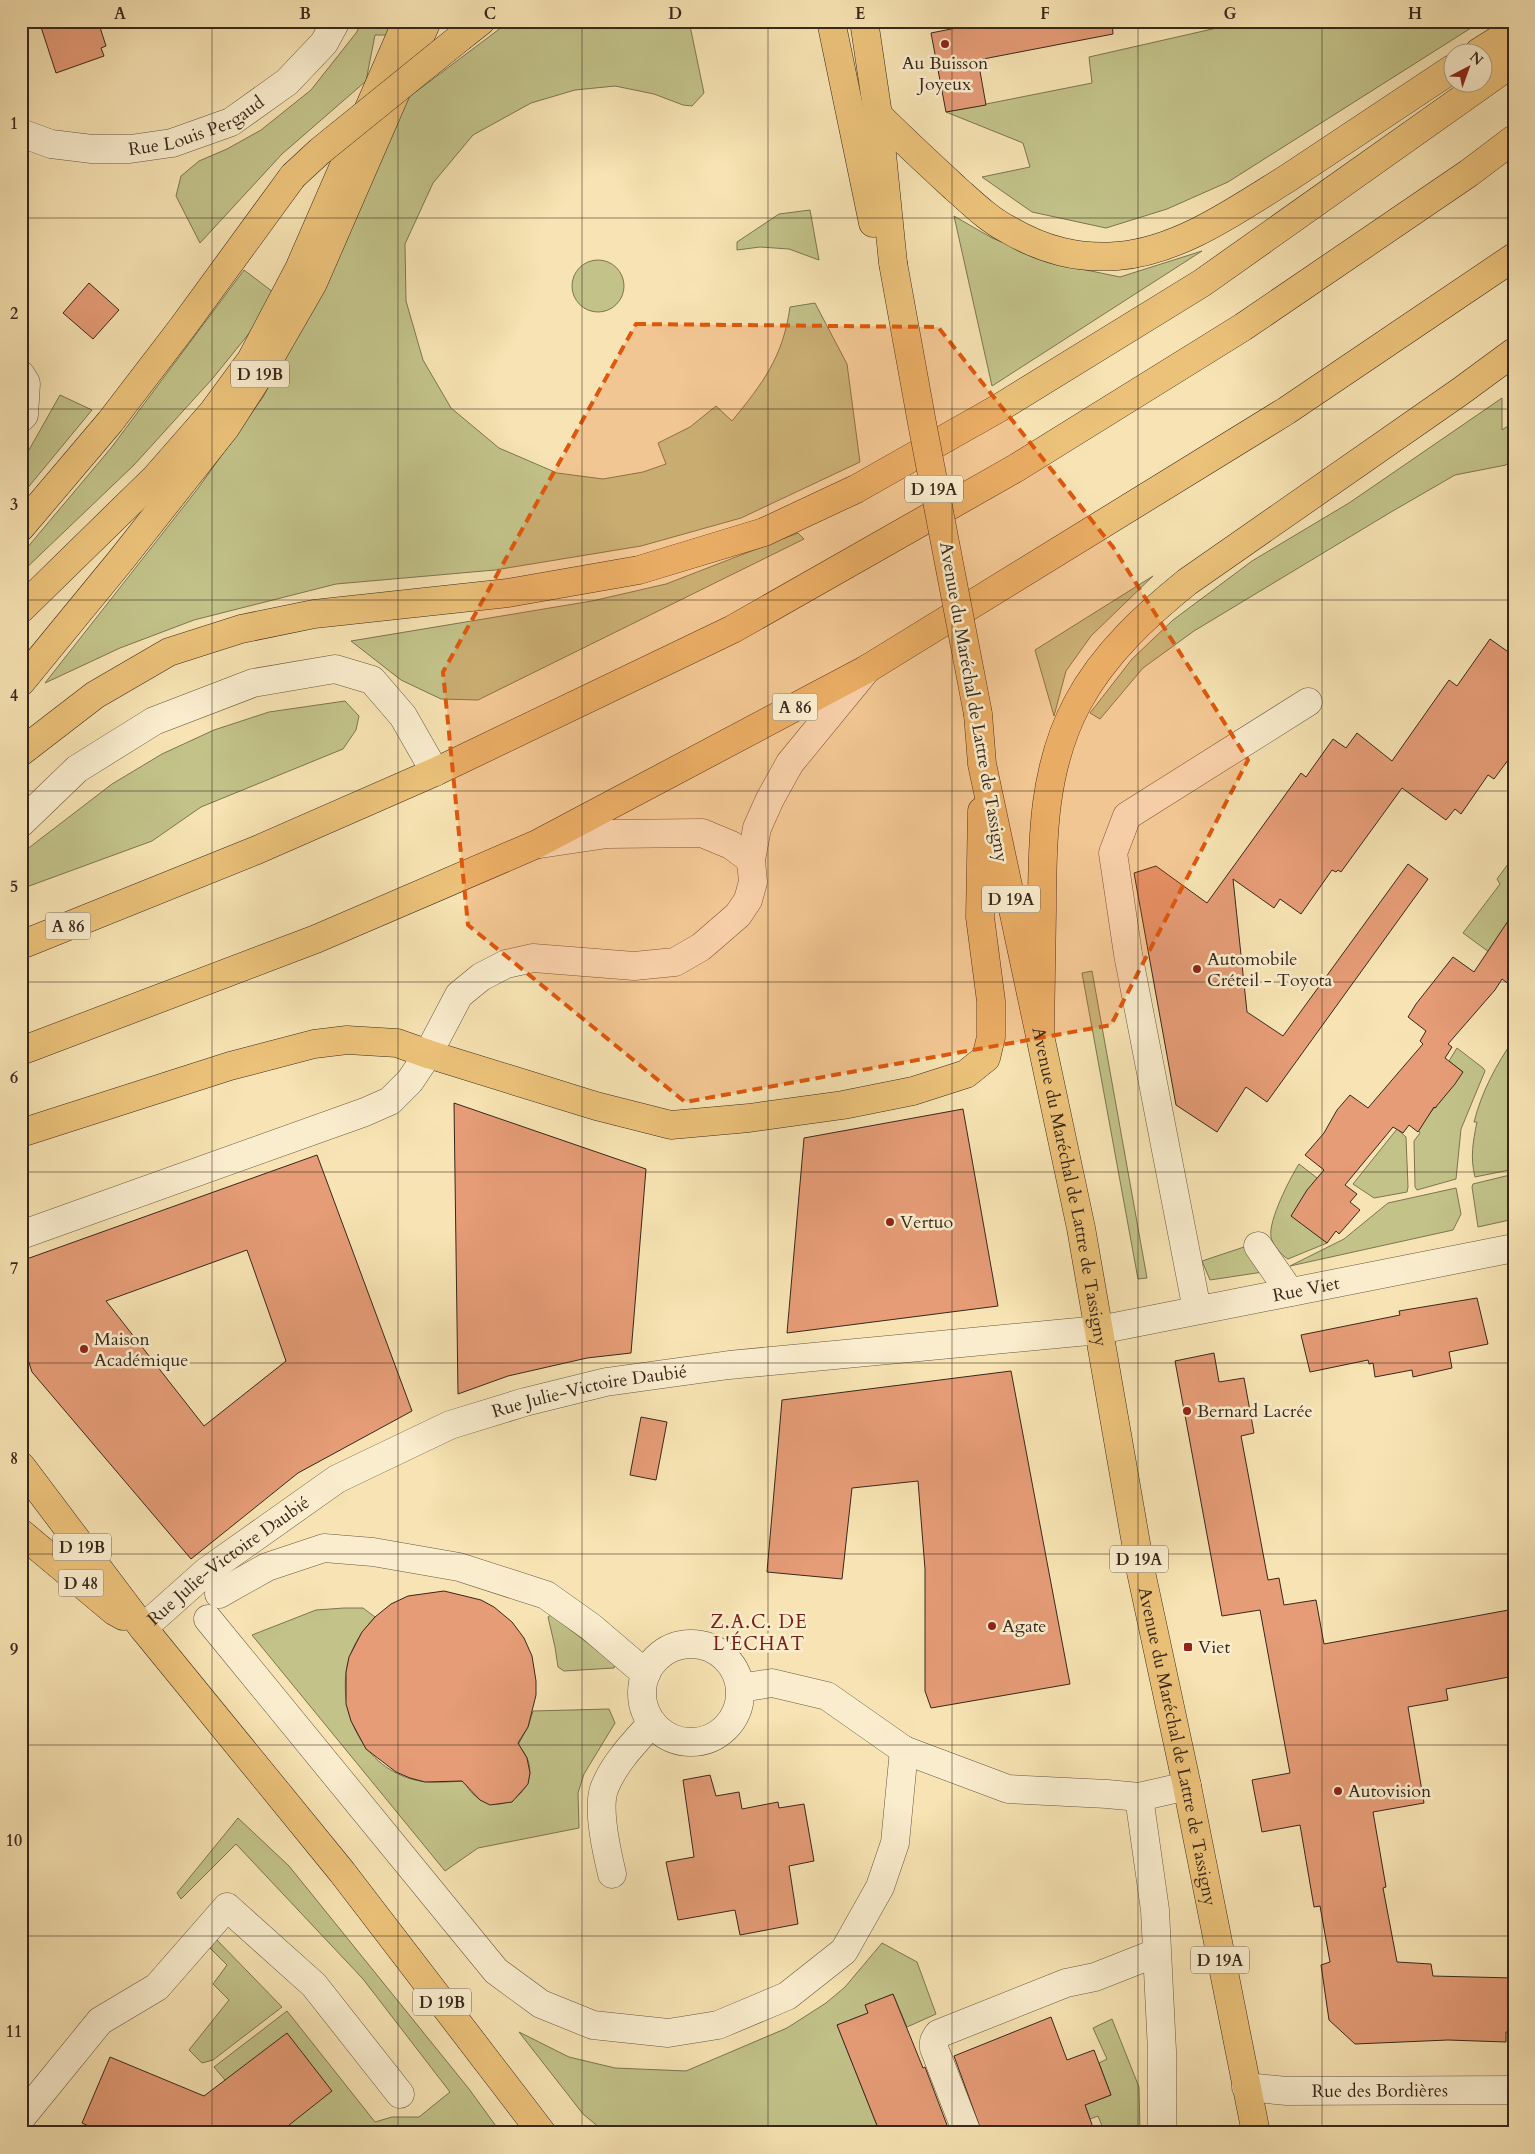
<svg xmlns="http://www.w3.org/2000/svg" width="1535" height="2154" font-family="Cardo,serif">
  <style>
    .green { fill: #c2c289; stroke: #7d7552 }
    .building { fill: #e59c77; stroke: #38281c; fill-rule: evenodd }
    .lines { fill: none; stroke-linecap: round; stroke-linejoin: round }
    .minor-casing { stroke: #685742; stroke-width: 29 }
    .major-casing { stroke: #38281c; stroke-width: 29 }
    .highway-casing { stroke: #38281c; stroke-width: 29 }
    .minor { stroke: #faedce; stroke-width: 28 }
    .major { stroke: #ecc27a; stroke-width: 28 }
    .highway { stroke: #ecc27a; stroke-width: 28 }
    .major-bridge-casing { stroke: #38281c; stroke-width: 29; stroke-linecap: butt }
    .major-bridge { stroke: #ecc27a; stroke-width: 28 }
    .marked { fill: #df570d; fill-opacity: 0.2; stroke: #df570d; stroke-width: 4; stroke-dasharray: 10 6; stroke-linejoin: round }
    .grid { fill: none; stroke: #38281c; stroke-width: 1; stroke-opacity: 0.55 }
    .poi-dot { fill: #8f2418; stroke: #faedce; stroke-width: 2 }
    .labels { text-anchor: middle; stroke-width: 5; stroke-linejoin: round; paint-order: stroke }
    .shield { fill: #faedce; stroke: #726351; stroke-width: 1 }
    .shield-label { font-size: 16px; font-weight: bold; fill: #38281c }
    .poi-label { font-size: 18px; fill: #38281c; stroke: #faedce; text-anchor: start }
    .street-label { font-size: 18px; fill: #38281c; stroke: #faedce }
    .neighbourhood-label { font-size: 19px; letter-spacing: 1px; fill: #7a1f14; stroke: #faedce }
    .neatline { fill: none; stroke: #38281c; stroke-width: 2 }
    .grid-label { font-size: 16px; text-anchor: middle; font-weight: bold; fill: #38281c }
  </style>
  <rect width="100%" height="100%" fill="#f7e3b3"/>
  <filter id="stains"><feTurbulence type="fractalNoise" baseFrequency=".004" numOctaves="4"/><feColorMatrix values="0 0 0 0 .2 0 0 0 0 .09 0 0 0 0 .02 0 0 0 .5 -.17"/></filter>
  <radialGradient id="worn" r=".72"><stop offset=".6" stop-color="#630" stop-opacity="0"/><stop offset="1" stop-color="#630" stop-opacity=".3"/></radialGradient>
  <path class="green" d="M363,21h31l-6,14h-13l-9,46 -84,73 -82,89 -24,-47 5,-20 18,-15 28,-12 34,-19 50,-40 45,-57z
    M510,21h179l15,72 -12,13 -9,-1 -29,-11 -39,-8 -40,4 -44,13 -58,32 -40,48 -28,61 1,57 17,59 28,48 48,40 58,25 46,6 40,-7 23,-8 -8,-21 32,-16 26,-21 16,15c31,-38 51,-64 58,-114l25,-4 32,61 13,98 -119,56 -100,28 -146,24 -159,14 -142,36 -74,28 -75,35 154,-196 64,-90 56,-101 82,-193z
    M1256,21h226l-254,161 -61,27 -61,19 -74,-16 -50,-35 48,-10 -7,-24 -77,-31 146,-29 -3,-26 141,-32z
    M810,210l9,50 -30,-11 -29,-2 -23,3v-8l42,-28z
    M954,216l38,22 70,27 58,12 82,-26 -210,135z
    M572 286a26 26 0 1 1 52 0a26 26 0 1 1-52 0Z
    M244,270l29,22 -22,39 -38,47 -79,87 -113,108v-18l90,-107z
    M60,395l32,15 -71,86v-32z
    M1502,398v32l12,-8v34l-8,9 -51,10 -64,37 -197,119 -51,37 -43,51 -10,-6 42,-54 41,-39 79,-59 97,-58z
    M798,533l6,6 -326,161 -37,-1 -40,-19 -50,-39 241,-40 74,-17z
    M1153,576l-62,60 -25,35 -12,45 -19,-66z
    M345,701l14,15 -3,14 -13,19 -142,58 -49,34 -131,48v-30l5,-9 86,-66 50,-30 52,-24 55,-18z
    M1514,856v59l-25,37 -26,-19 37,-49 -3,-5z
    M1092,971l55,307 -9,1 -56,-306z
    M1514,1039v130l-39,8c-5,-20 -2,-35 2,-55h-3c8,-31 22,-57 40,-83z
    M1457,1048l26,20 2,3 -24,58 -5,50 -39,11 -2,-3 -1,-46 6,-8 -2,-4 16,-21 3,-1 -4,-3 8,-10 4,2v-2l16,-22h2l-14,-11z
    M1397,1129l9,8 2,50 -1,5 -33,6 -21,-14z
    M1299,1164l18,14 10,65 -39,16c-6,-3 -16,-15 -17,-22 -3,-16 19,-59 28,-73z
    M1514,1174v45l-36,8 -6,-40 1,-3z
    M1456,1188l5,26 -8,16 -163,36 54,-27 44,-36z
    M1244,1247l19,25 -53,8 -8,-19z
    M344,1608h19l12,9c-11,12 -21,25 -26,42 -14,48 12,105 62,120 17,5 36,3 53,2 26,53 93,4 54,-36l10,-18 5,-16 76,-2 6,14 -31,51 -6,19 1,35 -101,20 -33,23 -193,-236 64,-25z
    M551,1615l64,49 -1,4 -50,3 -6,-4 -3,-20 -7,-30z
    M238,1818l51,48 180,223 32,44h-65l-8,-4 -3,4h-146l-54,-53 -11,-13 73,-56 88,111 17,-5h27l31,-25 -87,-113 -127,-135 -55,55 -4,-6z
    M215,1938l67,69 -69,53 -11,3 -13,-13 40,-50 -16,-16 14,-19 -19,-19z
    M882,1943l35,19 19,52 -29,13 -14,-33 -28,11 3,8 -31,12 43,108h-274l-23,-19 -64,-82 50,25 46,11 71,3 101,-43 39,-25 19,-16z
    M1112,2019l27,68 1,46h-35l-7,-17 -8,3 -5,-14 26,-10 -12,-32 8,-4 -14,-31z"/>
  <path class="building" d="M39,21h59l8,25 -5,2 3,8 -48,17z
    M954,21h158l1,13 -135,26 8,45 -40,7 -15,-79 25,-5z
    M89,283l30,27 -26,29 -30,-26z
    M1490,639l24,17v96l-20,27 -6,-4 -27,39 -6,-5 -9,11 -44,-32 -61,84 -3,-2 -2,2 -4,-2 -31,44 -21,-15 -6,9 -41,-29 14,133 36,24 125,-172 20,15 -161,223 -21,-15 -29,45 -41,-27 -42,-232 22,-7 51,37 94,-130 5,4 27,-38 13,9 11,-15 35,28 57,-81 8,6z
    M1514,912v76l-12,-9 -7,11 -47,54 4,3 -7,11 18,14 -8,12 -20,24 -1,-1 -16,25 -9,-7 -6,8 -10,-6 -48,58 12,9 -7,8 10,8 -21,24 -3,-3 -9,12 -36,-27 16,-26 17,-20 -19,-15 19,-22 13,-23 13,-15 18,13 36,-42 19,-22 -3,-3 6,-10 -18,-14 8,-13 37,-47 21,15z
    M454,1103l192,66 -15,184 -44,5 -79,18 -50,18z
    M963,1109l35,197 -211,27 17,-195z
    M317,1155l95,256 -114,62 -107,86 -159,-187 -11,-34v-77zM247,1250l39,111 -82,65 -98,-125z
    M1477,1298l11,46 -39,8 3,16 -39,9 -1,-7 -37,7 -2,-14 -4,1 -1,-4 -58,12 -9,-37 99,-20 -1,-4z
    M1214,1353l5,29 25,-4 10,55 -13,3 27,144 11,-2 5,27 32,-5 8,44 190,-35v67l-68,13 2,11 -40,7 16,96 -51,9 13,75 -3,1 14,74 34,2 2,12 81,2v54h-8v10l-58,-2 -93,4 -26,-24 -8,-55 9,-3 -10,-56 -6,1 -14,-82 -38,7 -10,-52 38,-7 -30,-163 -38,6 -47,-255z
    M1011,1371l59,313 -139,24 -6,-17v-122l-7,-88 -66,7 -10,91 -75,-7 15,-172z
    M641,1417l26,5 -11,58 -26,-5z
    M444,1591l37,9 13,7 18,15 12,16 8,18 4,25v14l-8,32 -10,16 9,15 3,15 -2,11 -16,18 -22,3 -10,-5 -18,-19 -37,1 -15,-4 -14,-6 -30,-23 -15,-28 -5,-17v-32l3,-15 13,-25 13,-15 16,-13 17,-8z
    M710,1775l6,21 23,-4 3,17 36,-7 1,6 25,-4 10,57 -25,5 9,58 -58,11 -5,-25 -57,10 -12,-58 28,-5 -11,-77z
    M893,1994l30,74 2,-1 25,66h-70l-43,-108 31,-12 -3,-8z
    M1051,2017l16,43 27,-10 17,45 -26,10 10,28h-113l-28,-77z
    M287,2033l45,58 -53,42h-175l-22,-10 28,-66 94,39z"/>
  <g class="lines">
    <g class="minor-casing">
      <g id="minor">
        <path id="s1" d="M21,133l30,11 41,5h38l42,-6 59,-21 56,-40 37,-39 12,-22"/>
        <path d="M21,375l5,8 -2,32 -3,3"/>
        <path d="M21,823l56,-54 77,-48 99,-38 82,-14 37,11 31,36 32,56"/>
        <path d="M540,844l67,-10 95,-1 29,12 20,15"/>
        <path d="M21,1235l344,-123 25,-11 20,-20 18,-27 31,-59 22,-18 25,-13 27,-6 101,8 41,-4 26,-15 37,-32 10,-15 5,-18 -2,-22 6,-32 13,-29 20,-36 77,-94"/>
        <path d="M1258,1246l32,46"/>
        <path d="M1197,1310l-69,-356 -15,-101 14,-37 181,-114"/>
        <path d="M219,1594l48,-27 57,-19 49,4 86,15 87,28 45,32 55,47"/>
        <path d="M208,1619l288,352 45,33 52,21 75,8 50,-8 69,-29 57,-45 36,-64 15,-44 9,-93"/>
        <path id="s2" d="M143,1628l64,-57 130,-92 113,-54 75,-23 81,-20 123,-17 370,-35 415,-82"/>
        <circle cx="691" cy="1693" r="49"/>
        <path d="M740,1688l32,-5 55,13 77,54 104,39 99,5 32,3 48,-11"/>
        <path d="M1139,1797l16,113 7,141v82"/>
        <path d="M612,1874c-5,-21 -15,-64 -8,-85 10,-26 30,-46 48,-66"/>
        <path id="s3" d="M1246,2087l41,4 227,-1"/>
        <path d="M21,2118l79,-97 57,-34 70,-80 87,78 86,109"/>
        <path d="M967,2133l-33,-85v-7l4,-7 128,-51 29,-6 61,-24"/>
      </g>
    </g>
    <g class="major-casing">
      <g id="major">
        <path d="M831,21l42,202"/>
        <path d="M864,21l14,94 15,148"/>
        <path d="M462,36l19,-15"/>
        <path d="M21,527l89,-105 72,-94 111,-152"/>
        <path d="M21,682l100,-122 105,-133 41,-64 46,-80 114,-262"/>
        <path id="s4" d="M978,714l4,50 99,464 60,344 46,214 69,347"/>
        <path d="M428,1054l168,52 75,19 78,-7 94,-13 70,-14 53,-17 20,-16 5,-21v-36l-11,-84 2,-106"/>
        <path d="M21,1466l122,162 199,244 200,261"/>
        <path d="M21,1533l93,78 9,5"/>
      </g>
    </g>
    <g class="highway-casing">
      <path id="highway" d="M1479,52l35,-22
        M878,115c25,25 51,49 77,73 17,15 34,32 54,42 35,20 68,29 108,26 61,-4 121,-47 171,-78 55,-36 109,-73 164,-109
        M21,609l135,-132 56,-64 39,-53 48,-91 108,-248
        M21,752l74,-57 74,-43 72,-23 73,-15 194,-21 131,-23 125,-38 92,-43 143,-81 203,-125 312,-221
        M21,945l236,-95 178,-78 298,-143 283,-161 227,-141 226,-154 45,-34
        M1040,1033c1,-41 1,-81 2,-121 0,-73 1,-145 36,-210 26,-48 67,-86 109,-120l274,-191 53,-39
        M21,1051l295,-112 221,-95 330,-175 419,-258 228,-154
        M21,1133l209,-67 84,-22 33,-4 50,3 31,11"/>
    </g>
    <use href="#minor" class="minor"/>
    <use href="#major" class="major"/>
    <use href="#highway" class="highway"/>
    <g class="major-bridge-casing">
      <path id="major-bridge" d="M293,176l27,-25 142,-115
        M893,263l29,160 56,291"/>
    </g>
    <use href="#major-bridge" class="major-bridge"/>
  </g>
  <path class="marked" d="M636,324l302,3 175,220 135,213 -137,265 -426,77 -217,-177 -25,-253z"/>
  <path class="grid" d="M212,21v2112M398,21v2112M582,21v2112M768,21v2112M952,21v2112M1138,21v2112M1322,21v2112M21,218h1493M21,409h1493M21,600h1493M21,791h1493M21,982h1493M21,1172h1493M21,1363h1493M21,1554h1493M21,1745h1493M21,1936h1493"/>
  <g class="poi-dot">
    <circle cx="945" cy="44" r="5"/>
    <circle cx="1197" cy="969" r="5"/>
    <circle cx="890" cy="1222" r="5"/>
    <circle cx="84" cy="1349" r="5"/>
    <circle cx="1187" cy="1411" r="5"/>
    <circle cx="992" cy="1626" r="5"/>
    <rect x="1183" y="1642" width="10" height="10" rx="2.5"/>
    <circle cx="1338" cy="1791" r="5"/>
  </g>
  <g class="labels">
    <g class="shield">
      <rect x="231" y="360.5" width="58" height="27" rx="4"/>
      <rect x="905" y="475.5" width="58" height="27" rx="4"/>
      <rect x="772.5" y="693.5" width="45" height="27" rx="4"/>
      <rect x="982" y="885.5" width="58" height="27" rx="4"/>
      <rect x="45.5" y="912.5" width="45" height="27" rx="4"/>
      <rect x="53" y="1533.5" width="58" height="27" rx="4"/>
      <rect x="1110" y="1545.5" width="58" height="27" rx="4"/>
      <rect x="58.5" y="1569.5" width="45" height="27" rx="4"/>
      <rect x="1191" y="1946.5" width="58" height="27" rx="4"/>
      <rect x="413" y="1988.5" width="58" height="27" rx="4"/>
    </g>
    <g class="shield-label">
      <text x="260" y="380">D 19B</text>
      <text x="934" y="495">D 19A</text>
      <text x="795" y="713">A 86</text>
      <text x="1011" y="905">D 19A</text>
      <text x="68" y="932">A 86</text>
      <text x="82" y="1553">D 19B</text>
      <text x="1139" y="1565">D 19A</text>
      <text x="81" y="1589">D 48</text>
      <text x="1220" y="1966">D 19A</text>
      <text x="442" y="2008">D 19B</text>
    </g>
    <g class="poi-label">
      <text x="945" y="69" text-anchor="middle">Au Buisson<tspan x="945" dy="21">Joyeux</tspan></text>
      <text x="1207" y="965">Automobile<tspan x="1207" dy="21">Créteil - Toyota</tspan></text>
      <text x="900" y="1228">Vertuo</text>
      <text x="94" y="1345">Maison<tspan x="94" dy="21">Académique</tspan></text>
      <text x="1197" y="1417">Bernard Lacrée</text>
      <text x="1002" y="1632">Agate</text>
      <text x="1198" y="1653">Viet</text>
      <text x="1348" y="1797">Autovision</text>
    </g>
    <g class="street-label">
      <text dy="6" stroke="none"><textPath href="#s1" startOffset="182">Rue Louis Pergaud</textPath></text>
      <text transform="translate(974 702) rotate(80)" y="6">Avenue du Maréchal de Lattre de Tassigny</text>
      <text dy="6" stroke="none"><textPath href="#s4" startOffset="482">Avenue du Maréchal de Lattre de Tassigny</textPath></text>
      <text dy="6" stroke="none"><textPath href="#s2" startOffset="1239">Rue Viet</textPath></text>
      <text dy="6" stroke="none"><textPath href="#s2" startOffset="514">Rue Julie-Victoire Daubié</textPath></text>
      <text dy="6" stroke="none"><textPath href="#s2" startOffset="109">Rue Julie-Victoire Daubié</textPath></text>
      <text dy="6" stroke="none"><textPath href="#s4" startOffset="1052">Avenue du Maréchal de Lattre de Tassigny</textPath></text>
      <text dy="6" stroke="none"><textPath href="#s3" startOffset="134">Rue des Bordières</textPath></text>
    </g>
    <g class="neighbourhood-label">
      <text x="759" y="1628">Z.A.C. DE<tspan x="759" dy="22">L'ÉCHAT</tspan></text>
    </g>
  </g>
  <rect width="1535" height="2154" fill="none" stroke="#f7e3b3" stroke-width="55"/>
  <g transform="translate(1468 68) rotate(41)"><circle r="24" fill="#faedce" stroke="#ac9e87"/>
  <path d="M0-4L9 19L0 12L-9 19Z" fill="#8f2418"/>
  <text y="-8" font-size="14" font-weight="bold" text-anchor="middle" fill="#38281c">N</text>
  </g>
  <rect x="28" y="28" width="1480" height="2098" class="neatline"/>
  <g class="grid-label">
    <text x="120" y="19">A</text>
    <text x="305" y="19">B</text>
    <text x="490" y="19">C</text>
    <text x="675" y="19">D</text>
    <text x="860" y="19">E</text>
    <text x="1045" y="19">F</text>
    <text x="1230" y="19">G</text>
    <text x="1415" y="19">H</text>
    <text x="14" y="129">1</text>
    <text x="14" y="319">2</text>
    <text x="14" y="510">3</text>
    <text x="14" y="701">4</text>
    <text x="14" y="892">5</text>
    <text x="14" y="1083">6</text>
    <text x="14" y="1274">7</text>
    <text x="14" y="1464">8</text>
    <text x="14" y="1655">9</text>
    <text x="14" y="1846">10</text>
    <text x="14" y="2037">11</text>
  </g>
  <rect width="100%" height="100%" filter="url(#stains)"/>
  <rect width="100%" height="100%" fill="url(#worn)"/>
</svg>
